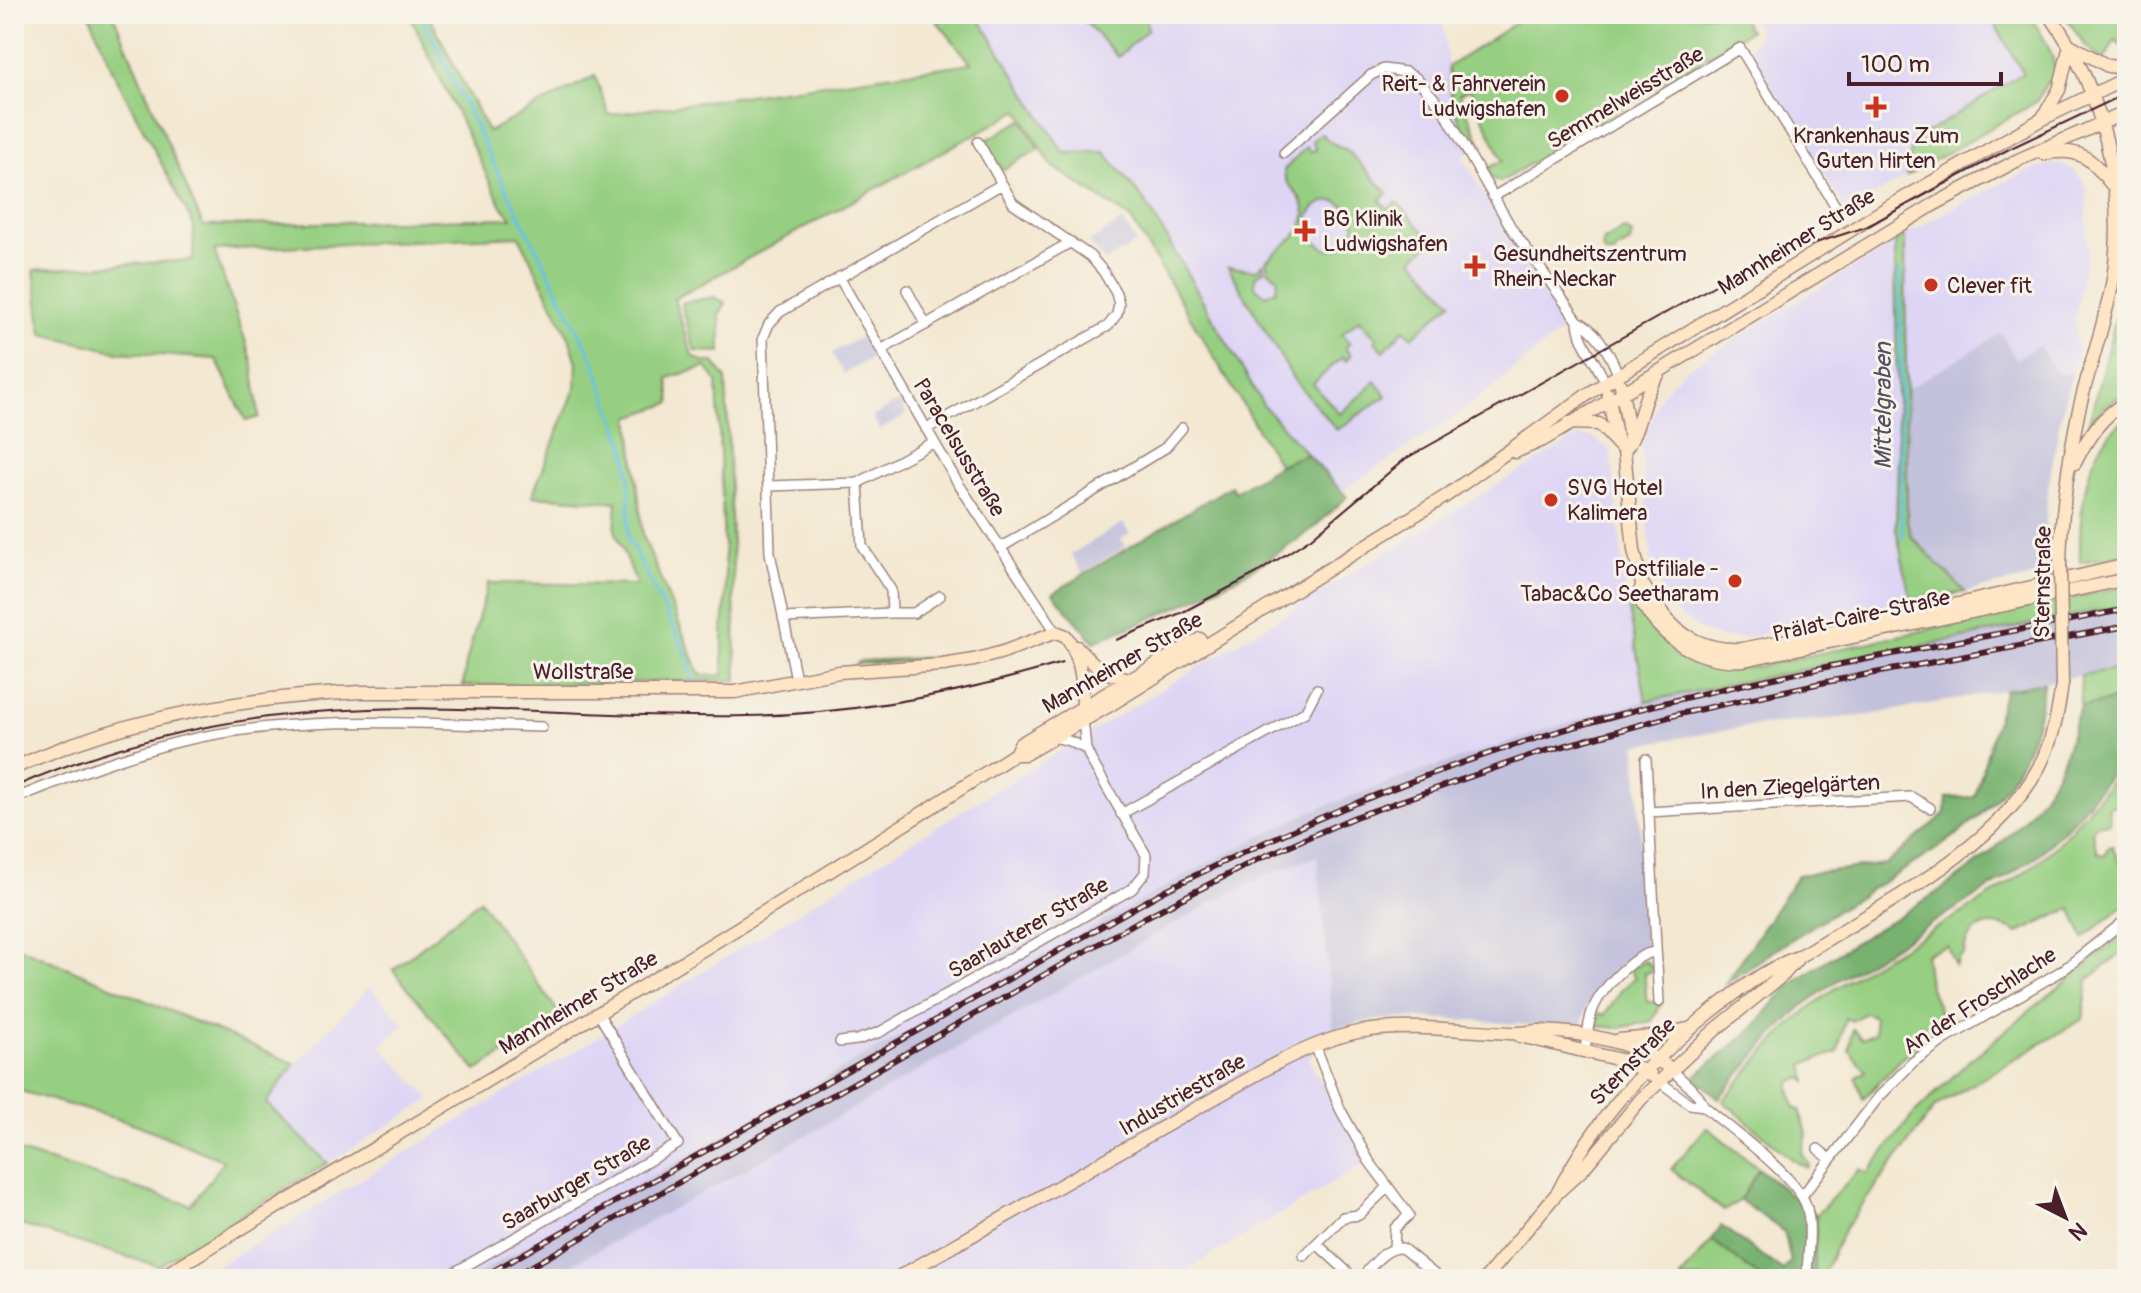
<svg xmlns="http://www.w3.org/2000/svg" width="2141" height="1293" font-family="Pangolin,sans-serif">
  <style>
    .built { fill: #ded5f5 }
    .industrial { fill: #c3c1db }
    .green { fill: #96cf81; stroke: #707756; stroke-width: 2; fill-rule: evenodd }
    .forest { fill: #78b26f; stroke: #61684d; stroke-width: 2 }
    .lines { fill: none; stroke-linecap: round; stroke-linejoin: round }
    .stream { stroke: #68c0e6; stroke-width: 3 }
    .street-casing { stroke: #9e847e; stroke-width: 12 }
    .secondary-casing { stroke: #9e847e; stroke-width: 15 }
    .street { stroke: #fff; stroke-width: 9 }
    .secondary { stroke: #fee5c5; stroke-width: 12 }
    .tram { stroke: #4a1f2b; stroke-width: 2 }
    .rail-casing { stroke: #4a1f2b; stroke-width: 6 }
    .rail { stroke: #f7f3e8; stroke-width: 3; stroke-dasharray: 9; stroke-linecap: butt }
    .secondary-bridge-casing { stroke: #9e847e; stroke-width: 15; stroke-linecap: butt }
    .secondary-bridge { stroke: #fee5c5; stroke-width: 12 }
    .poi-dot { fill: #c8321e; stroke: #f7f3e8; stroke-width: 3 }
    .labels { text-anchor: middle; stroke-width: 6; stroke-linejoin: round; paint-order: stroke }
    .poi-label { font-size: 22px; fill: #4a1f2b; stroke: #f7f3e8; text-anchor: start }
    .street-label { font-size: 22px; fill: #4a1f2b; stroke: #f7f3e8 }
    .water-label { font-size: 24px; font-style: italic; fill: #534f63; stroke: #f7f3e8 }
  </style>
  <rect width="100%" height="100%" fill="#f7f3e8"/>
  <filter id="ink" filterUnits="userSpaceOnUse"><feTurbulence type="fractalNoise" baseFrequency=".0125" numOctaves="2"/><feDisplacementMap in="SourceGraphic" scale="16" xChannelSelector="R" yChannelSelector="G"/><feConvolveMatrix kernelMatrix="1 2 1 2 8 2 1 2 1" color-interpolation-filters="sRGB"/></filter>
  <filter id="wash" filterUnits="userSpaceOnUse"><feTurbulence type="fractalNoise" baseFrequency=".006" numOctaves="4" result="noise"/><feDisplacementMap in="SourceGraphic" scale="32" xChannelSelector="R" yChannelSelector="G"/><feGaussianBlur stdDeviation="1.8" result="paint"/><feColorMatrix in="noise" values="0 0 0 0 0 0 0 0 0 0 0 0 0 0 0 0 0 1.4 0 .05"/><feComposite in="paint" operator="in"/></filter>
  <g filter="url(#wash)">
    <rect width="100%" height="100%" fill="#f3e8d1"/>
    <path class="built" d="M976,14h466l10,88 19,48 -9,7 102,171 -102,84 -121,80 -78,-87 -116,-201 -83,-51z
      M1749,14h240l34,59 -111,68 -5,35 -61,35 -97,-161 11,-17z
      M2052,164l11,1 12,5 12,17v63l-12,70 3,29 -6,25 -15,1 -41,-16 -16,-25 -93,55 -2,-153 36,-22 57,-29 28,-13z
      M1895,242l3,217 -2,70 15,73 -167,36h-22l-21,-7 -26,-19 -10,-14 -13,-33 -11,-119 20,-51 22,-24z
      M1578,436l15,1 18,14 15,143 20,107 -51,13 -197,65 -91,34 -116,59 -722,407h-273l379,-228 388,-241z
      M1317,855l16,174 -25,30 58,104 -194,116h-627l234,-128 430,-247 59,-29z
      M370,987l35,37 -24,22 50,53 -103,64 -62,-60 29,-39z"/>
    <path class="industrial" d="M1123,221l13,22 -31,19 -16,-20z
      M2001,333l15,26 23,-14 18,29h15l-11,40 -13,76 -6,85 -77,17 -54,-56 -4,-15v-132z
      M862,336l12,21 -30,17 -12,-21z
      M899,401l8,14 -27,15 -8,-13z
      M1123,523l7,11 -9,5 5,7 -44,27 -11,-19z
      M2127,605v62l-257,48 -119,11 -115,19 10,201 -23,16 -22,21 -15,24 -5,23 -109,-10 -68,-2 -38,3 -33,8 -16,-173 -49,19 -59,29 -430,247 -234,128h-76l722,-407 116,-59 91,-34 197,-65 51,-13z"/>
    <path class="green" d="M89,14h24l90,212 309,-8 -11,-13 -92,-191h19l60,118 107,-56 14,39 362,-52 -40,-49h45l88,139 41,-1 42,52 116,201 44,49 -28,11 -148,-246 -80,-54 -32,-55 -345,189 18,56 11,7h11l12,17 11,301 -274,6 3,-23 22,-80 149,2 -22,-55 2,-28 -85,-6 44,-110 1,-23 -8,-26 -50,-101 -305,14 38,110 7,57 -13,4 -30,-62 -97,-7 -77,-18 -8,-64 159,-10 1,-34 -81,-155zM706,367l11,15 9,212 -3,36v45h-23l-57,-139 -13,-119 41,-14 -3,-25z
      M1078,14h66l4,15 -30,28z
      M1514,14h226l9,17 -249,151 -8,-4 -4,-10 15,-7 -33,-72 -11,5 23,52 -11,4 -19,-48 -4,-35 66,-43z
      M1989,14h40c15,24 28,42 27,70l-9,-2 -11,20 -129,74 5,-34 111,-69z
      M2064,14h49l2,3 12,-3v37l-12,-11 -9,17 -5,2 -17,-15z
      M1022,120l17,29 -37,21 -17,-29z
      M1321,133l9,9 17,8 41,43 -8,7 8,9 9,-7 35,39 -19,18 39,43 -40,35 -8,-8 -20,22 -10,-10 3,-3 -18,-19 -17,15 8,9 -5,5 6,7 -5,6 -4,-4 -29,27 27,30 36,-33 10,15 -49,34 -43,-50 -66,-113 28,3 7,-6 1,6 -9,7v10l11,8 10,-5 2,-12 -10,-8 -2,-9c23,-21 56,-38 29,-69 -6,-8 -11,-12 -11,-22l22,-23 4,5 6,-2 -4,-9zM1335,201c32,11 24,50 -9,48l-15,-11 -4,-15c3,-15 13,-23 28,-22z
      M1624,229l8,5 -2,9 -13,7 -3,4h-8l-4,-6 2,-7z
      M1905,236l2,285 4,15 54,56 -54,10 -15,-73 2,-70 -3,-217z
      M2127,274v118l-22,14 -17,20z
      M714,297l12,6 -6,11 1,38 -26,-1 -14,-48z
      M2127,418v136l-47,8c-1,-48 3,-115 47,-144z
      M2127,586v19l-481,96 -20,-107c34,55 68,83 135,72z
      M967,652l4,3 -29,5 -86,4 4,-3 82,-4z
      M2127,667v30l-47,10 1,-32z
      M2127,762v40l-19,5 2,16 -14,2 -4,6 6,21 6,3 4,-8 4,-1 15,30v27l-43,35 -13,-30 -53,25c-22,-15 -52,-9 -54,21l-5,3 -4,9 -8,-20 -22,8 4,31 11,28 -8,10 -2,17 -15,12h-7l-45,47 -7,-21 10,-7 -17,-21 4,-21 9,10 13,-6 -1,-16 -9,-4 -13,8 -7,-3 -7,34 -34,12 3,18 -5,-4 -10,3 -3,5 6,22 5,2 7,24 -5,19 7,12 -2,3 -16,-9 -68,-58c32,-37 62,-77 102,-105 66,-48 143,-80 208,-130 37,-29 64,-69 94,-104z
      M480,900l82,118 -86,53 -83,-101z
      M2127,931v17l-39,32 -5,39 -147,87 -91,122 -24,51h-7l2,-64 44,-46 7,5 46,-59 56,-54z
      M14,945l281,119 -29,39 62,60 -170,103 -144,-43v-73l177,55 33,-44 -86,-36 -124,-36z
      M1645,961l6,4 1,7 -8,1 3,29h12l2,2 -9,17 -33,7 -23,-2 3,-13 5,2 19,-27 12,-11 -5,-7z
      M1707,1127l52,42 -19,31 -16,11 -53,-42z
      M1712,1240l50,39h-82z"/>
    <path class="forest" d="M1307,454l40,43c-15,14 -30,29 -47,41 -63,46 -134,75 -206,104l-41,-49 178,-107 4,6 44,-27z
      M2043,683c-3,41 -17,79 -44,112 -33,40 -83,67 -127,94 -50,31 -101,62 -148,97l74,-111 88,-11 60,-51 1,-15 28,-1 30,-107z
      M2120,699l7,37v17l-54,68 -35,34 -35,25 -168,102 -34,25 -27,27 -55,64 -25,-21c20,-17 43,-33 61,-51 14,-15 24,-33 41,-45 87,-63 199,-104 256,-200 14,-24 19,-49 28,-74z
      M1759,1169l57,46 -2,64h-52l-50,-39 9,-14 62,45 8,-10 -7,-29 -44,-32z"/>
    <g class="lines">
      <path class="stream" d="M421,14l80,165 92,180 33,91 4,32 -2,55 57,114 9,28
        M1900,272l2,267
        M2116,599l11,-2"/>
    </g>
  </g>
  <g filter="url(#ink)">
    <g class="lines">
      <g class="street-casing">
        <path id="street" d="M1284,153l87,-78 13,-6 21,3 11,6 16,18 11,13 69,120 66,92c20,10 32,33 40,53
          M1493,197l247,-149 96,159
          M839,277l117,203 100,152
          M907,290l19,35
          M1578,321c1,23 19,40 27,62
          M881,350l190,-108
          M926,429l182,-103 9,-12 2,-10 -3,-11 -13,-22 -13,-15 -77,-53 -35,-61
          M768,486l90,-3 76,-41
          M1000,548l165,-100 17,-20
          M892,613h22l26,-17
          M783,618l109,-5 -1,-23 -29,-44 -4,-63
          M796,679l-26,-126 -7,-215 6,-14 11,-12 222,-128
          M1054,737l15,4 17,8
          M1646,759l13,243
          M14,799c54,-22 110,-44 168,-58 117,-27 240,-18 360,-14
          M1648,812l263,-15 19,11
          M1121,814l184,-102 12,-23
          M840,1042l17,-2 23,-8 252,-143 13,-16 1,-18 -55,-95 -5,-11 -3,-29
          M1315,1045l25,64 29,52 40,54 -14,13 -1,20
          M1585,1050c2,-13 3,-26 7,-38 7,-21 41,-58 63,-60
          M1672,1070l26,25 6,11c25,22 92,70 102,99 7,22 1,51 1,74
          M1660,1082l30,22 14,2
          M1818,1149l12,10
          M1802,1196l76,-98 35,-36 31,-22 119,-70 64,-51
          M1317,1244l38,35
          M1304,1256l39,-39 16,-2 29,-28
          M443,1279l235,-135 -80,-131
          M1360,1279c12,-12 24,-32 42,-31l38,31"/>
      </g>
      <g class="secondary-casing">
        <path id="secondary" d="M2049,14c53,73 78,175 64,265 -8,46 -25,90 -35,135 -10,49 -17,101 -18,151
          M2070,45l38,21 19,2
          M2042,119l17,-29 11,-45
          M2044,154c35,-8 47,4 68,31
          M2115,184l12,-40
          M1621,385l9,53
          M1608,394l9,47
          M1569,423l30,1 25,27 10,99 8,34 -3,14c22,41 59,65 105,62l383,-81
          M1624,451c18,-22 16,-54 34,-76
          M1515,452l28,-12 120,-71 270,-164 85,-45 109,-48
          M2075,463c12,-25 27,-48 52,-61
          M1642,584c7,9 11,18 18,26 19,28 49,41 82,39l160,-32 225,-52
          M1077,647c19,20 25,27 53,32
          M1015,754h10l87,-50 334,-208 142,-102 297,-185 157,-90 85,-41
          M14,768c110,-51 229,-71 348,-76h373l104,-20 104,-7 31,-5 29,-8 53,-20 10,4c17,25 17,48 17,77
          M1520,1036l105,25 26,14
          M1619,1040l33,-3 40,-9
          M1558,1192c36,-72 87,-126 149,-177 29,-23 58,-46 93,-59 78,-49 196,-106 239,-189 14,-27 19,-54 23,-83
          M158,1279c287,-174 576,-344 857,-525l5,-10 180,-105
          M895,1279l378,-214c27,-14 55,-27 85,-33 50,-9 101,-1 152,1 10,1 20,-2 30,-2 44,1 98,11 132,39
          M1485,1279l73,-87 25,-23 58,-70 74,-69 68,-55 14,-16"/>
      </g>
      <use href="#street" class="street"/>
      <use href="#secondary" class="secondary"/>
      <path class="tram" d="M1116,640l67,-28 74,-39 54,-35 94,-79 312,-175 51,-26 98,-31 143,-78 118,-56
        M14,787c88,-39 183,-63 280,-73 150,-15 302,5 453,2 107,-2 213,-22 315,-53"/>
      <g class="rail-casing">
        <path id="rail" d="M479,1279l685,-388c144,-73 292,-133 449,-175 169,-45 343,-73 514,-107
          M509,1279l635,-361 114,-59 97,-42 180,-63 144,-40 142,-31 306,-57"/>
      </g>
      <use href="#rail" class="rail"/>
      <g class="secondary-bridge-casing">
        <path id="secondary-bridge" d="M2060,565l2,119"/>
      </g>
      <use href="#secondary-bridge" class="secondary-bridge"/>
    </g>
  </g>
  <g class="poi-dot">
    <circle cx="1562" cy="96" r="8"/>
    <path d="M1872 95h8v8h8v8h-8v8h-8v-8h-8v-8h8z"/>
    <path d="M1301 219h8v8h8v8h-8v8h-8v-8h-8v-8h8z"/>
    <path d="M1471 254h8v8h8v8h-8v8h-8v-8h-8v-8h8z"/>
    <circle cx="1931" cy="285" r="8"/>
    <circle cx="1551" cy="500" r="8"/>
    <circle cx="1735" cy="581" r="8"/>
  </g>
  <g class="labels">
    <g class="poi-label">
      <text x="1546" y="91" text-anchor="end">Reit- &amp; Fahrverein<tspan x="1546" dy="25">Ludwigshafen</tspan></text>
      <text x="1876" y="143" text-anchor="middle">Krankenhaus Zum<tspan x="1876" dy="25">Guten Hirten</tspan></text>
      <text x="1323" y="226">BG Klinik<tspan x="1323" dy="25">Ludwigshafen</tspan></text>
      <text x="1493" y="261">Gesundheitszentrum<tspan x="1493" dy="25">Rhein-Neckar</tspan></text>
      <text x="1947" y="293">Clever fit</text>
      <text x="1567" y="495">SVG Hotel<tspan x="1567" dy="25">Kalimera</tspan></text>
      <text x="1719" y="576" text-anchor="end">Postfiliale -<tspan x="1719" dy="25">Tabac&amp;Co Seetharam</tspan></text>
    </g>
    <g class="street-label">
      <text transform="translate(1625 97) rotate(-31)" y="8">Semmelweisstraße</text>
      <text transform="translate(1796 241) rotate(-32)" y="8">Mannheimer Straße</text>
      <text transform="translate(960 447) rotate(59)" y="8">Paracelsusstraße</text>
      <text transform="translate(2042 582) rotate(-89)" y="8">Sternstraße</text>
      <text transform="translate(1861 615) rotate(-12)" y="8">Prälat-Caire-Straße</text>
      <text transform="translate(1122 662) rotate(-30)" y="8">Mannheimer Straße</text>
      <text x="583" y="679">Wollstraße</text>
      <text transform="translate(1790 786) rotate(-3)" y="8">In den Ziegelgärten</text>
      <text transform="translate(1028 927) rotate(-30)" y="8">Saarlauterer Straße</text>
      <text transform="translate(1979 1000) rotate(-33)" y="8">An der Froschlache</text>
      <text transform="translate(578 1002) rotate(-31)" y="8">Mannheimer Straße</text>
      <text transform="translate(1632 1061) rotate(-46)" y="8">Sternstraße</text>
      <text transform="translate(1182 1094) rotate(-30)" y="8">Industriestraße</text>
      <text transform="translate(576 1182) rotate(-30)" y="8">Saarburger Straße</text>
    </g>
    <g class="water-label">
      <text transform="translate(1883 406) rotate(-90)" y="8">Mittelgraben</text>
    </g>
  </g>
  <rect width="2141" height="1293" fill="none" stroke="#f7f3e8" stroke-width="48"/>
  <g transform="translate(2065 1217) rotate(138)" stroke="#f7f3e8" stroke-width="6" paint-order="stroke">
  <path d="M0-6L14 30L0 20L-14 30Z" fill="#4a1f2b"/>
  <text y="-12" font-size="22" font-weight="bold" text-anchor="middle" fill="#4a1f2b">N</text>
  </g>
  <path d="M1849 72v12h152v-12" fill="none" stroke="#4a1f2b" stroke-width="4"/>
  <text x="1861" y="72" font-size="24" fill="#4a1f2b" stroke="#f7f3e8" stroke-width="6" paint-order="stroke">100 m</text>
</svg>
